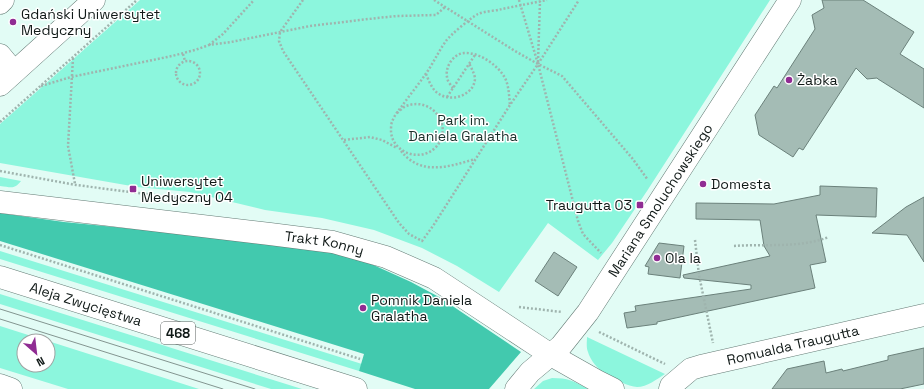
<svg xmlns="http://www.w3.org/2000/svg" width="924" height="389" font-family="'Space Grotesk',sans-serif">
  <style>
    .green { fill: #8cf6dd }
    .forest { fill: #42c9ae }
    .building { fill: #a4bcb5; stroke: #6b817b }
    .lines { fill: none; stroke-linecap: round; stroke-linejoin: round }
    .minor-casing { stroke: #647b75; stroke-width: 23 }
    .major-casing { stroke: #647b75; stroke-width: 23 }
    .path { stroke: #9fb4ae; stroke-width: 2.5; stroke-dasharray: 2 2; stroke-linecap: butt }
    .minor { stroke: #fff; stroke-width: 22 }
    .major { stroke: #fff; stroke-width: 22 }
    .tram { stroke: #839590; stroke-width: 1 }
    .poi-dot { fill: #902c93; stroke: #fff; stroke-width: 1.5 }
    .labels { text-anchor: middle; stroke-width: 3; stroke-linejoin: round; paint-order: stroke }
    .shield { fill: #fff; stroke: #585e5d; stroke-width: 1 }
    .shield-label { font-size: 13px; font-weight: bold; fill: #101917 }
    .poi-label { font-size: 14px; fill: #101917; stroke: #fff; text-anchor: start }
    .park-label { font-size: 14px; fill: #19302a; stroke: #fff }
    .street-label { font-size: 14px; fill: #101917; stroke: #fff }
  </style>
  <rect width="100%" height="100%" fill="#e2fcf5"/>
  <path class="green" d="M140,0h630l-123,191 -35,52 -14,17 -50,-37 -49,69 -42,-26 -35,-18 -48,-18 -52,-12 -57,-8 -75,-18 -53,-5 -137,-24v-39z
    M0,177l21,4c-7,9 -10,6 -21,5z
    M0,251l362,113 -3,7 -359,-112z
    M0,294l302,95h-31l-271,-85z
    M0,326l47,15h-23v24h24v-24l151,48h-131l-68,-21z
    M587,337l78,37c-8,5 -18,13 -28,13 -8,0 -25,-9 -32,-13 -7,-5 -15,-14 -17,-22 -2,-4 -1,-11 -1,-15z
    M552,378c16,0 22,3 36,11h-54l9,-8z"/>
  <path class="forest" d="M0,213l64,9 141,14 120,15 33,7 53,24 28,15 82,55 -32,37h-74l-56,-18 5,-17 -364,-113z"/>
  <path class="building" d="M822,0h41l51,32 -14,22 24,15v39l-46,-29 -1,-1 -10,1 -11,-11 -53,82 -4,-2 -6,9 -34,-22 -4,-20 19,-29 3,2 38,-59 -3,-14 12,-7z
    M820,186l57,2 -1,29 -60,-2 10,47 -16,3 5,23 -158,34v2l-30,4 -3,-15 12,-2 -1,-5 116,-17v-4l-67,-7 -1,-3 87,-19 -6,-10 -4,-26 -64,-1v-16l78,1 46,-9z
    M924,197v65l-17,-27 -35,-2 34,-26z
    M659,243l25,3 -4,32 -32,-4 1,-7 -4,-1z
    M554,252l23,15 -19,29 -23,-15z
    M924,348v36l-24,5h-128l15,-20 37,-8 2,12 16,-4 1,2 45,-11v-4z"/>
  <g class="lines">
    <g class="minor-casing">
      <g id="minor">
        <path d="M0,3l3,-3"/>
        <path d="M0,55l14,17"/>
        <path d="M0,85l94,-85"/>
        <path id="s1" d="M0,202l270,32 63,8 53,15 48,21 117,77 46,26 16,8"/>
        <path id="s2" d="M516,389l14,-17 31,-26 27,-34 202,-312"/>
        <path id="s3" d="M670,389l1,-3 20,-17 10,-3 223,-51"/>
      </g>
    </g>
    <g class="major-casing">
      <g id="major">
        <path id="s4" d="M0,277l356,112"/>
        <path d="M0,385l11,4"/>
      </g>
    </g>
    <path class="path" d="M303,0l-23,32 -1,9 4,10 116,172 10,11 13,7 11,-15 77,-121 28,-41 41,-64
      M434,0l81,51 23,13 24,12 70,82 16,22
      M519,0l19,64 40,157 5,13 18,19
      M209,45l14,-11 31,-34
      M183,54l2,7
      M73,58l-5,88 7,38
      M176 73a12 12 0 1 1 24 0a12 12 0 1 1-24 0Z
      M538,62l2,-61
      M426,74c3,7 6,16 13,20 14,9 36,0 36,-16 -1,-6 -4,-10 -6,-15
      M41,86l30,-9 101,-21 23,-6 14,-5 22,-3 79,-16 67,-8 20,-2 39,-1 9,-8
      M453,88c-2,-3 -6,-7 -6,-11 -2,-10 6,-23 17,-24 15,-1 34,12 41,25 4,8 4,18 5,27
      M447,97l28,-42
      M397,113c3,-2 6,-6 9,-7 27,-10 48,21 30,41 -15,16 -44,6 -45,-16 0,-3 0,-7 1,-9 2,-6 6,-11 10,-16 7,-10 16,-21 23,-31 8,-11 13,-23 21,-34 4,-6 26,-24 32,-27 7,-3 17,-3 24,-5 15,-3 30,-6 45,-9
      M0,122l137,-122
      M344,140l26,-3 12,3 15,8
      M401,151c20,25 47,16 74,8
      M0,171l76,14 125,16 8,3
      M695,240l4,35 14,68
      M0,245l360,114
      M734,246c25,-2 52,1 77,-4 6,-1 12,-3 18,-5
      M519,307l43,5
      M599,332l66,32"/>
    <use href="#minor" class="minor"/>
    <use href="#major" class="major"/>
    <path class="tram" d="M0,309l255,80
      M0,319l223,70"/>
  </g>
  <g class="poi-dot">
    <circle cx="13" cy="22" r="4"/>
    <circle cx="789" cy="80" r="4"/>
    <circle cx="703" cy="184" r="4"/>
    <rect x="129" y="185" width="8" height="8" rx="2"/>
    <rect x="636" y="201" width="8" height="8" rx="2"/>
    <circle cx="657" cy="258" r="4"/>
    <circle cx="363" cy="308" r="4"/>
  </g>
  <g class="labels">
    <rect class="shield" x="161" y="322" width="34" height="22" rx="3"/>
    <g class="shield-label">
      <text x="178" y="338">468</text>
    </g>
    <g class="poi-label">
      <text x="21" y="19">Gdański Uniwersytet<tspan x="21" dy="16">Medyczny</tspan></text>
      <text x="797" y="85">Żabka</text>
      <text x="141" y="186">Uniwersytet<tspan x="141" dy="16">Medyczny 04</tspan></text>
      <text x="711" y="189">Domesta</text>
      <text x="632" y="210" text-anchor="end">Traugutta 03</text>
      <text x="665" y="263">Ola la</text>
      <text x="371" y="305">Pomnik Daniela<tspan x="371" dy="16">Gralatha</tspan></text>
    </g>
    <g class="park-label">
      <text x="463" y="125">Park im.<tspan x="463" dy="16">Daniela Gralatha</tspan></text>
    </g>
    <g class="street-label">
      <text dy="5" stroke="none"><textPath href="#s2" startOffset="239">Mariana Smoluchowskiego</textPath></text>
      <text dy="5" stroke="none"><textPath href="#s1" startOffset="327">Trakt Konny</textPath></text>
      <text dy="5" stroke="none"><textPath href="#s4" startOffset="90">Aleja Zwycięstwa</textPath></text>
      <text dy="5" stroke="none"><textPath href="#s3" startOffset="134">Romualda Traugutta</textPath></text>
    </g>
  </g>
  <g transform="translate(36 353) rotate(152)"><circle r="19" fill="#ffffff" stroke="#9fa3a2"/>
  <path d="M0-3L7 15L0 10L-7 15Z" fill="#902c93"/>
  <text y="-6" font-size="11" font-weight="bold" text-anchor="middle" fill="#101917">N</text>
  </g>
</svg>
